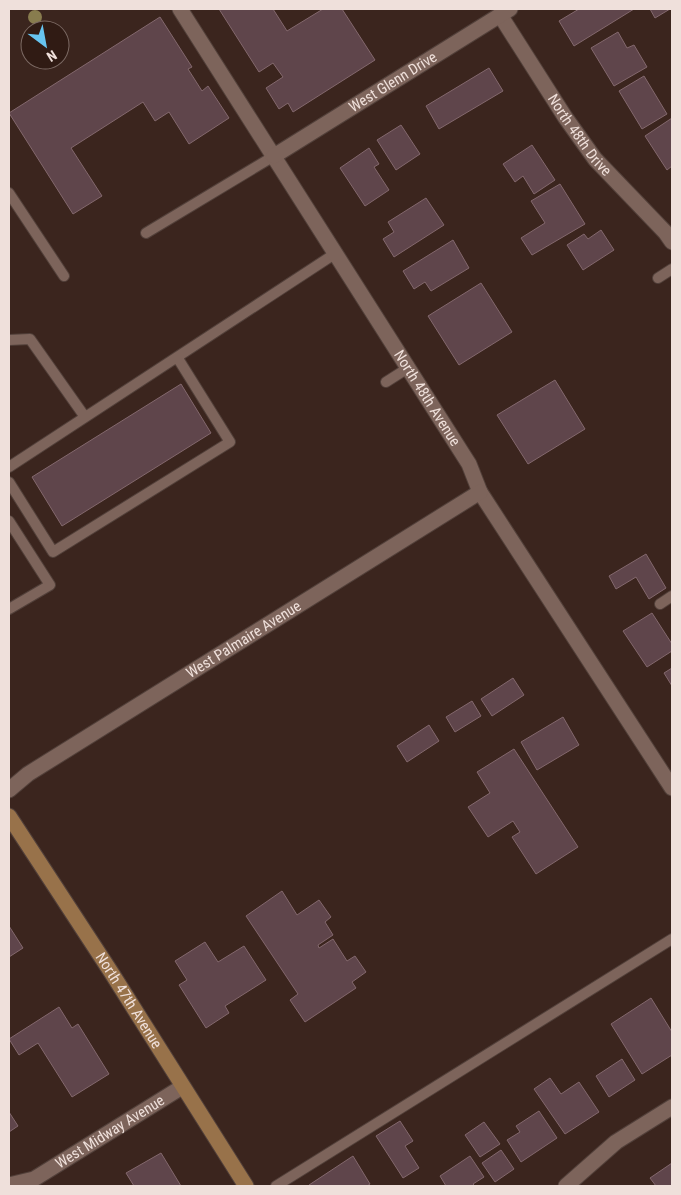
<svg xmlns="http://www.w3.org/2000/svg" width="681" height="1195" font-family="'Roboto Condensed',sans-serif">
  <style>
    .building { fill: #5f454b; stroke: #83686d }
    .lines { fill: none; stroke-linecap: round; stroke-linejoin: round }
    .lane-casing { stroke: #52403a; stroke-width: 12 }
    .street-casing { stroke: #52403a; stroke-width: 17 }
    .secondary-casing { stroke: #52403a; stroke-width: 17 }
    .lane { stroke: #7d645b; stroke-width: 10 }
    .street { stroke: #7d645b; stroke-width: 15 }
    .secondary { stroke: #98724a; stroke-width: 15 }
    .tree { fill: #887c4e }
    .labels { text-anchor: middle; stroke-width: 4.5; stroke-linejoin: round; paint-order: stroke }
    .street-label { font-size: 15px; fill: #efe0db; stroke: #301b14 }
  </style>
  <rect width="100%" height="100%" fill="#3b251e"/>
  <path class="building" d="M219,9h54l14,22 36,-22h19l33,51 -82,52 -5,-9 -9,6 -13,-21 17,-11 -10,-14 -14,9z
    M579,9h55l-60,37 -15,-25z
    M650,9h20l-15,9z
    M160,17l32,50 -4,2 14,22 6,-5 21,32 -40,26 -20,-32 -14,9 -12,-19 -72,46 31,48 -29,18 -64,-101z
    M618,32l9,16 7,-3 13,22 -33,19 -23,-38z
    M489,68l14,23 -64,38 -13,-23z
    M644,76l23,38 -25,15 -23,-38z
    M672,118v48l-5,4 -22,-34z
    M401,125l19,29 -24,16 -19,-30z
    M532,145l23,35 -21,14 -11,-18 -8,6 -12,-18z
    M369,148l10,16 -5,3 15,23 -24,16 -25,-38z
    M560,184l25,40 -53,31 -11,-17 24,-15 -14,-22z
    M426,198l18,27 -50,32 -11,-18 11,-7 -6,-10z
    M601,230l13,20 -31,20 -16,-25 17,-11 4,5z
    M453,240l16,28 -38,23 -6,-9 -11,7 -11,-18z
    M481,283l31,49 -53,33 -31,-49z
    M555,380l30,49 -57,35 -31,-49z
    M181,384l30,49 -149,93 -30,-49z
    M646,554l20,34 -17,11 -13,-22 -20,12 -7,-13z
    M652,613l20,31v7l-25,16 -24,-36z
    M672,668v18l-8,-13z
    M513,678l11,17 -32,21 -11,-17z
    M472,701l9,15 -26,16 -9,-15z
    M563,717l16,28 -42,25 -16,-28z
    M429,725l10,16 -32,21 -10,-16z
    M514,749l64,98 -42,27 -24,-37 8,-5 -7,-11 -25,16 -20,-30 22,-14 -13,-21z
    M282,891l15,24 22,-15 12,17 -6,5 8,13 -15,10 1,3 14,-9 14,22 8,-5 11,16 -14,10 4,6 -51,34 -15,-22 8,-6 -52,-78z
    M9,926l14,22 -14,9z
    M205,942l13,20 26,-16 22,34 -41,26 4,7 -23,15 -27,-43 8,-5 -12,-19z
    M651,998l21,34v23l-30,19 -31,-50z
    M59,1007l13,21 6,-4 31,50 -37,23 -34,-54 -19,12 -10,-16z
    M622,1059l13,21 -26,17 -13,-21z
    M550,1078l11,16 18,-12 20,30 -34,22 -31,-45z
    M539,1111l18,27 -36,24 -14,-22 13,-8 -4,-6z
    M9,1112l9,14 -9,6z
    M400,1121l13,20 -8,5 14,22 -16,10 -27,-42z
    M484,1122l16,22 -20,13 -15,-22z
    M501,1150l13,19 -19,13 -13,-19z
    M161,1153l20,33h-47l-8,-13z
    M353,1156l17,28 -3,2h-57l-1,-1z
    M470,1156l14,21 -11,7 2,2h-29l-6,-10z
    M672,1163v23h-16l-6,-8z"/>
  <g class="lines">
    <g class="lane-casing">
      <path id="lane" d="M9,193l55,83
        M146,233l128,-77
        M658,278l14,-9
        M9,340l21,-1 55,78
        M386,382l22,-14
        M9,467l327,-214
        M9,482l44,70 177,-110 -53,-85
        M9,521l41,64 -41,24
        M660,604l12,-8
        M276,1186l396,-247"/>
    </g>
    <g class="street-casing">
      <g id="street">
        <path id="s1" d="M180,9l289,455 11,28 192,296"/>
        <path id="s2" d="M500,15l65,102 30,42 70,73 7,10"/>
        <path id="s3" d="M274,156l236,-147"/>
        <path id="s4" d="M9,790l19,-16 452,-282"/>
        <path id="s5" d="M9,1185l25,-6 148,-92"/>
        <path d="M566,1186l50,-44 56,-35"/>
      </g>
    </g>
    <g class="secondary-casing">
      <g id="secondary">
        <path id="s6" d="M9,816l102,156 135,214"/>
      </g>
    </g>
    <use href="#lane" class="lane"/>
    <use href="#street" class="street"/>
    <use href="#secondary" class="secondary"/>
  </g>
  <circle class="tree" cx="35" cy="17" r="7"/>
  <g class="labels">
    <g class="street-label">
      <text dy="5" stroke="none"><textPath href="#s3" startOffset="140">West Glenn Drive</textPath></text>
      <text dy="5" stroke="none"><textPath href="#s2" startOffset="144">North 48th Drive</textPath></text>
      <text dy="5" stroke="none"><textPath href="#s1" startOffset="461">North 48th Avenue</textPath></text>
      <text dy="5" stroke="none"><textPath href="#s4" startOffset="279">West Palmaire Avenue</textPath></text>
      <text dy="5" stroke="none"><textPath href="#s6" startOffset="220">North 47th Avenue</textPath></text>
      <text dy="5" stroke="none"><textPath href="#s5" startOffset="115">West Midway Avenue</textPath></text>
    </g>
  </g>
  <rect width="681" height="1195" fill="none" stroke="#efe0db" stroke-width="20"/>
  <g transform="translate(45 45) rotate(148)"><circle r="24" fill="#301b14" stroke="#7c6a64"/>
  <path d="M0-4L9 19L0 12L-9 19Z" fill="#67c4f0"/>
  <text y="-8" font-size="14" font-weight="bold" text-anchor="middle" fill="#efe0db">N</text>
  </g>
</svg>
